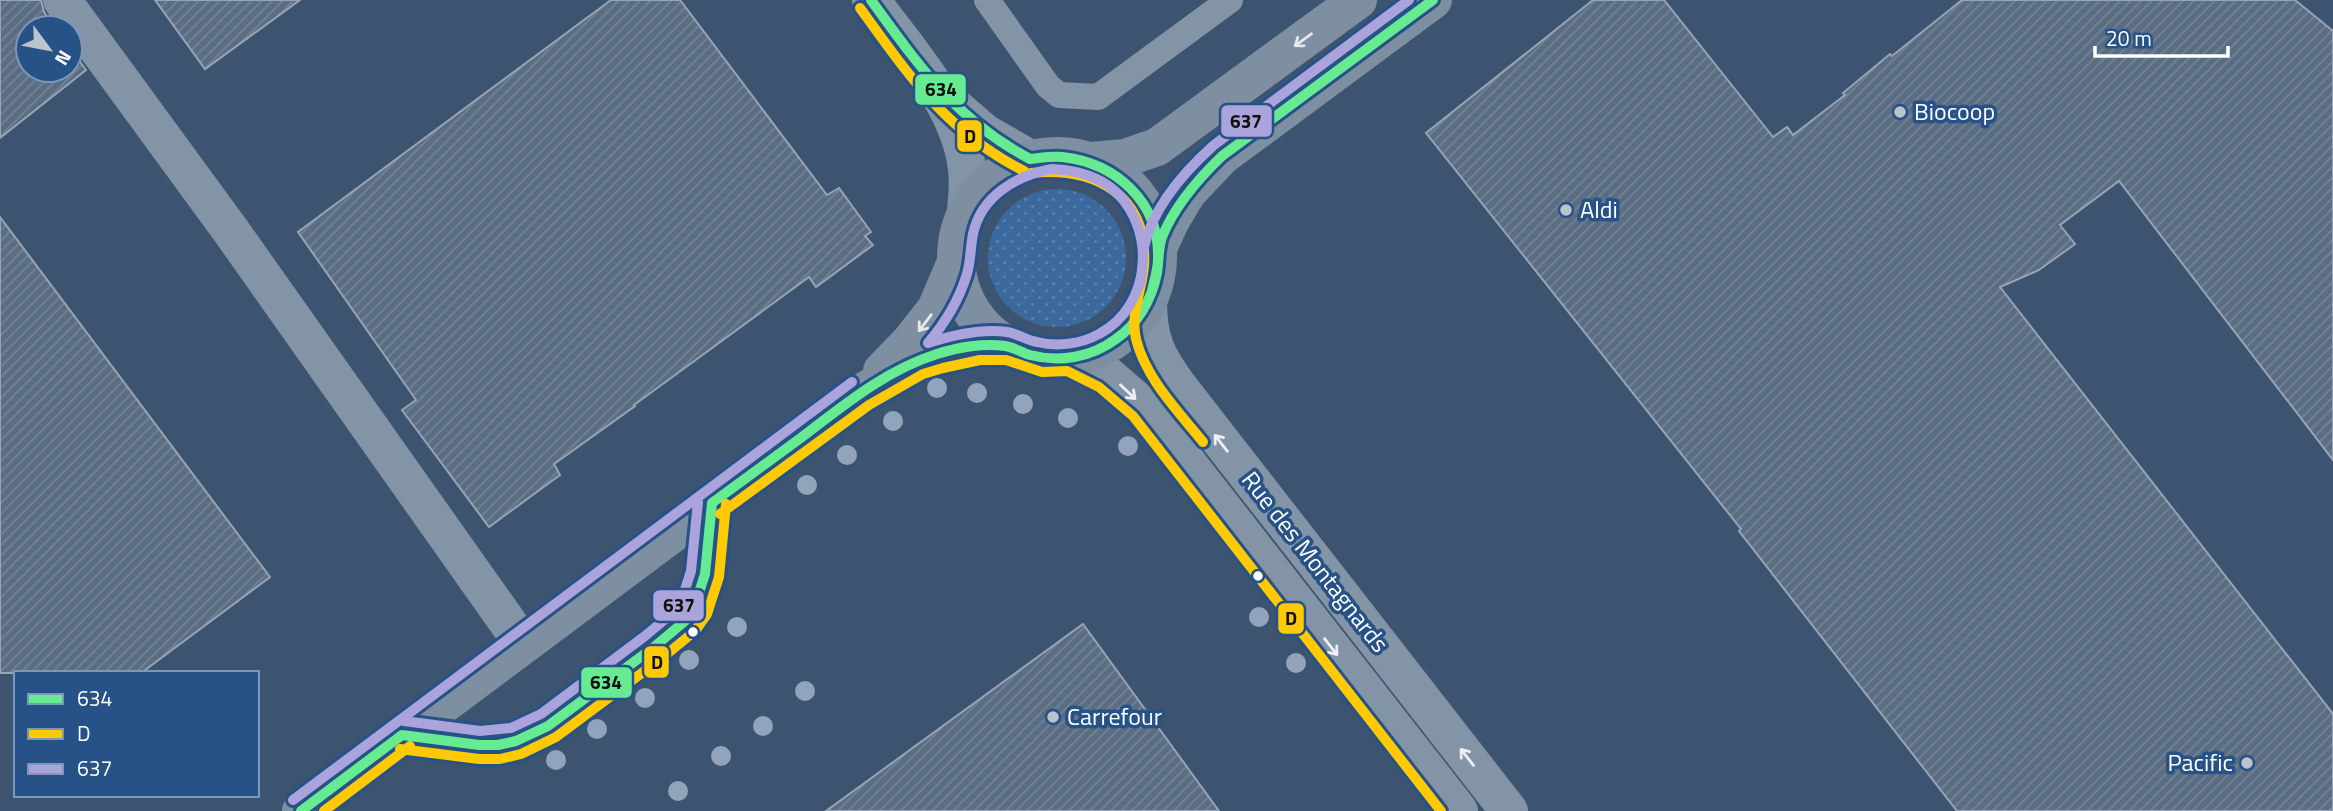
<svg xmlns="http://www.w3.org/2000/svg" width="2333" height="811" font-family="'Titillium Web',sans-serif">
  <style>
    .grass { fill: url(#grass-dots) }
    .building { fill: url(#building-hatch); stroke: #97a4b5; stroke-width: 2 }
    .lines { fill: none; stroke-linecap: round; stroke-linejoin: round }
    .lane { stroke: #8494a7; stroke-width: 26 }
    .street { stroke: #8494a7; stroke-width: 38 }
    .secondary { stroke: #7f8fa2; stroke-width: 38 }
    .bus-1-casing { stroke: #275287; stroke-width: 16 }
    .bus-2-casing { stroke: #275287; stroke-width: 16 }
    .bus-3-casing { stroke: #275287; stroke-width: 16 }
    .bus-1 { stroke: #66eb92; stroke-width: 10 }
    .bus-2 { stroke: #ffc904; stroke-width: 10 }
    .bus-3 { stroke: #aba3db; stroke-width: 10 }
    .tree { fill: #92a4bb }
    .oneway { stroke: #e5e9ec }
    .oneway2 { stroke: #edeff2 }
    .poi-dot { fill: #bbc3cd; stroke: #275287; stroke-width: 2.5 }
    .bus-dot { fill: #fff; stroke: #275287; stroke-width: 2.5 }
    .labels { text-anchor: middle; stroke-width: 7; stroke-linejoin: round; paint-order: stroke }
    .poi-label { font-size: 24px; fill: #fff; stroke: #275287; text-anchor: start }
    .street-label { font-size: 24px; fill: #fff; stroke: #275287 }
    .line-badge { stroke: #275287; stroke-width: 2.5 }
    .pale-badge-label { font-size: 19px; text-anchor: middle; font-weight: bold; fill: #111 }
  </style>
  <defs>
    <pattern id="grass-dots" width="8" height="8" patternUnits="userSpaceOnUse" patternTransform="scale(1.75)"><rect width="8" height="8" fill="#3b699d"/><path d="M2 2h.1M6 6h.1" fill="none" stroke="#5880ac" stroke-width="1.8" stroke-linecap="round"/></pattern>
    <pattern id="building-hatch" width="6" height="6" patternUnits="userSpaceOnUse" patternTransform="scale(1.75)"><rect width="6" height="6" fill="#5a6d83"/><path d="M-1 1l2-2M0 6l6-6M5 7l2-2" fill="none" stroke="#738396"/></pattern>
  </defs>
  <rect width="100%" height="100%" fill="#3d5471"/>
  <path class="grass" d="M988 258a69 69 0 1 1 138 0a69 69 0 1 1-138 0Z"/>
  <path class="building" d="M0,0h41l3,12 11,16h-27v42h42v-22l16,22 -86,68z
    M155,0h145l-95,69z
    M611,0h69l147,195 12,-7 32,44 -6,4 8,9 -57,42 -7,-10 -175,128 1,1 -81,58 6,11 -71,52 -87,-117 14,-10 -118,-168z
    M1593,0h71l109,137 14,-10 6,8 52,-40 -2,-2 47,-39 2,2 70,-56h333l38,31v429l-214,-279 -59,44 15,19 -36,26 -39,17 333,427v97h-376l-218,-280 2,-2 -315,-396z
    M0,217l270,360 -129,96h-141z
    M1083,624l136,187h-393z"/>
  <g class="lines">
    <path class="lane" d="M987,0l61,86 11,9 39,2 132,-97
      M402,735l77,10h19l18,-4 32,-15 106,-79 31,-26 9,-13 11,-34 7,-71"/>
    <path class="street" d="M62,0l169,231 292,413
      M871,0c36,50 89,105 96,169 2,14 0,29 -1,43
      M948,101l37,32 45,26
      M1148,301c0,38 8,55 30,85l331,425
      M1070,357l37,18 36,31 316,405"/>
    <path class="secondary" d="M956 257a101 101 0 1 1 202 0a101 101 0 1 1-202 0Z
      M1091,161l34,-3 32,-11 201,-147
      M1158,248l13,-28 16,-27 35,-37 211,-156
      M882,371l28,-29 26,-33 20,-47
      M301,811l560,-418c54,-31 84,-46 147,-47"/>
    <g class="bus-1-casing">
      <path id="bus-1" d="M871,0c48,66 85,120 159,159
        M1030,159c10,-1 22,-3 32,-2 55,6 98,46 96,102 0,11 -4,22 -6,32
        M712,503c30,-22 60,-44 90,-66 42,-32 84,-67 135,-83 21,-7 47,-11 68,-8 9,1 17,7 25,9 30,8 62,2 86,-16 22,-15 36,-40 41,-66 2,-13 1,-24 5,-36 13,-32 36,-58 60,-81l211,-156
        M402,735l77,10h19l18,-4 32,-15 106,-79 31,-26 9,-13 11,-34 7,-71
        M301,811l101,-76"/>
    </g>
    <g class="bus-2-casing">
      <path id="bus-2" d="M860,8c49,68 87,124 164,163
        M1031,173c63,-6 118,21 113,93 -2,25 -14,47 -8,73 10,40 42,72 67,103
        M720,514l149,-109 54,-31 20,-6 37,-8h26l36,12 25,-1 32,16 34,29 308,395
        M400,749l79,10h21l21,-5 35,-17 106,-79 33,-27 12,-17 12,-37 7,-73
        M324,811l86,-65"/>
    </g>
    <g class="bus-3-casing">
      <path id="bus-3" d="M1052,169c23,1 47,7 64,23 41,39 35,115 -17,142 -18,10 -41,13 -62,8 -10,-2 -19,-8 -30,-10 -26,-4 -54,3 -79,11 17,-20 30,-41 38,-66 5,-14 4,-28 7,-43 8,-38 44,-59 79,-65z
        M1140,284c3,-12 2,-25 4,-37 9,-40 41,-76 70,-102l195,-145
        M404,721l76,10 31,-3 30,-14 104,-78 30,-25 6,-9 10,-31 7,-69
        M293,800l559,-418"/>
    </g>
    <use href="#bus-1" class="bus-1"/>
    <use href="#bus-2" class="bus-2"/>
    <use href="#bus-3" class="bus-3"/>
  </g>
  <g class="tree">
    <circle cx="937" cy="388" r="10"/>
    <circle cx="977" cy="393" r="10"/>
    <circle cx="1023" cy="404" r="10"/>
    <circle cx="1068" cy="418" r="10"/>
    <circle cx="893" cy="421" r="10"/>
    <circle cx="1128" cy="446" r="10"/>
    <circle cx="847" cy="455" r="10"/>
    <circle cx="807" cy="485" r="10"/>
    <circle cx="1259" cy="617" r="10"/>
    <circle cx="737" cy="627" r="10"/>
    <circle cx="689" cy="660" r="10"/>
    <circle cx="1296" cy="663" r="10"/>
    <circle cx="805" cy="691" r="10"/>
    <circle cx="645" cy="698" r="10"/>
    <circle cx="763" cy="726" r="10"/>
    <circle cx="597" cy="729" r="10"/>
    <circle cx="721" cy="756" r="10"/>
    <circle cx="556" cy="760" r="10"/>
    <circle cx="678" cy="791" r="10"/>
  </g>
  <defs><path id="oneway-shaft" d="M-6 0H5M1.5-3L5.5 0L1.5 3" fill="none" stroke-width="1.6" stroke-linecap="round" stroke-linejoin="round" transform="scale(1.75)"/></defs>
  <g class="oneway">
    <use href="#oneway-shaft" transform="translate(1303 40) rotate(144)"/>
    <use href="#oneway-shaft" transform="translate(925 323) rotate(127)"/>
  </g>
  <g class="oneway2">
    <use href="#oneway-shaft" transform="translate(1128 392) rotate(43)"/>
    <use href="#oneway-shaft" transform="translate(1221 443) rotate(-128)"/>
    <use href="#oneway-shaft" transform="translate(1331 647) rotate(52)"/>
    <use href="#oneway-shaft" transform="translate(1467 757) rotate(-128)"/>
  </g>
  <g class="poi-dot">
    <circle cx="1900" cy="112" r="7"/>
    <circle cx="1566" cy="210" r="7"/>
    <circle cx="1053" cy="717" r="7"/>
    <circle cx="2247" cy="763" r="7"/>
  </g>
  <g class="bus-dot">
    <circle cx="1258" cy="576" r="6"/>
    <circle cx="693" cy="632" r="6"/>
  </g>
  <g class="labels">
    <g class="poi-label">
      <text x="1914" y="120">Biocoop</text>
      <text x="1580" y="218">Aldi</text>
      <text x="1067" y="725">Carrefour</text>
      <text x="2233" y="771" text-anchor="end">Pacific</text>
    </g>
    <g class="street-label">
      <text transform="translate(1315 562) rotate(52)" y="8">Rue des Montagnards</text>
    </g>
  </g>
  <g class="line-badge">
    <rect x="914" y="73" width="53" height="33" rx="7" fill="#66eb92"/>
    <rect x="1220" y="104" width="53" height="34" rx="7" fill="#aba3db"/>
    <rect x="956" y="119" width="27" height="34" rx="7" fill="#ffc904"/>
    <rect x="652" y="589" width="53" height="33" rx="7" fill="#aba3db"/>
    <rect x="1277" y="602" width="28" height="33" rx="7" fill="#ffc904"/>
    <rect x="643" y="645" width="27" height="34" rx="7" fill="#ffc904"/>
    <rect x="580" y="666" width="53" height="33" rx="7" fill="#66eb92"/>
  </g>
  <g class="pale-badge-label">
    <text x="941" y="96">634</text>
    <text x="1246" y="128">637</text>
    <text x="970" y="143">D</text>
    <text x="679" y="612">637</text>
    <text x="1291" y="625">D</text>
    <text x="657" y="669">D</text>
    <text x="606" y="689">634</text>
  </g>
  <rect x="14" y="671" width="245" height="126" fill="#275287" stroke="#7d97b7" stroke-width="2"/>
  <rect x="28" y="694" width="35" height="10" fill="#66eb92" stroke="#7d97b7" stroke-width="2"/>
  <text x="77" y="706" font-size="21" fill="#ffffff">634</text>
  <rect x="28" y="729" width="35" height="10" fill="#ffc904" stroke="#7d97b7" stroke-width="2"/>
  <text x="77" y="741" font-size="21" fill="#ffffff">D</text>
  <rect x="28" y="764" width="35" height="10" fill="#aba3db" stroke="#7d97b7" stroke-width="2"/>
  <text x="77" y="776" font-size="21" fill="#ffffff">637</text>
  <g transform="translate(49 49) rotate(122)"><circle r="33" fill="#275287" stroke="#7d97b7" stroke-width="2"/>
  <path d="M0-5L12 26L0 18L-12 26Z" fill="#bbc3cd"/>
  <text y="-10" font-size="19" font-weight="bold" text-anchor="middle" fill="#ffffff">N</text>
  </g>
  <path d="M2095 46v10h133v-10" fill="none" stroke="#ffffff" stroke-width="3.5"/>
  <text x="2106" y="46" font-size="21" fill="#ffffff" stroke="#275287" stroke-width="5" paint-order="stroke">20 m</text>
</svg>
